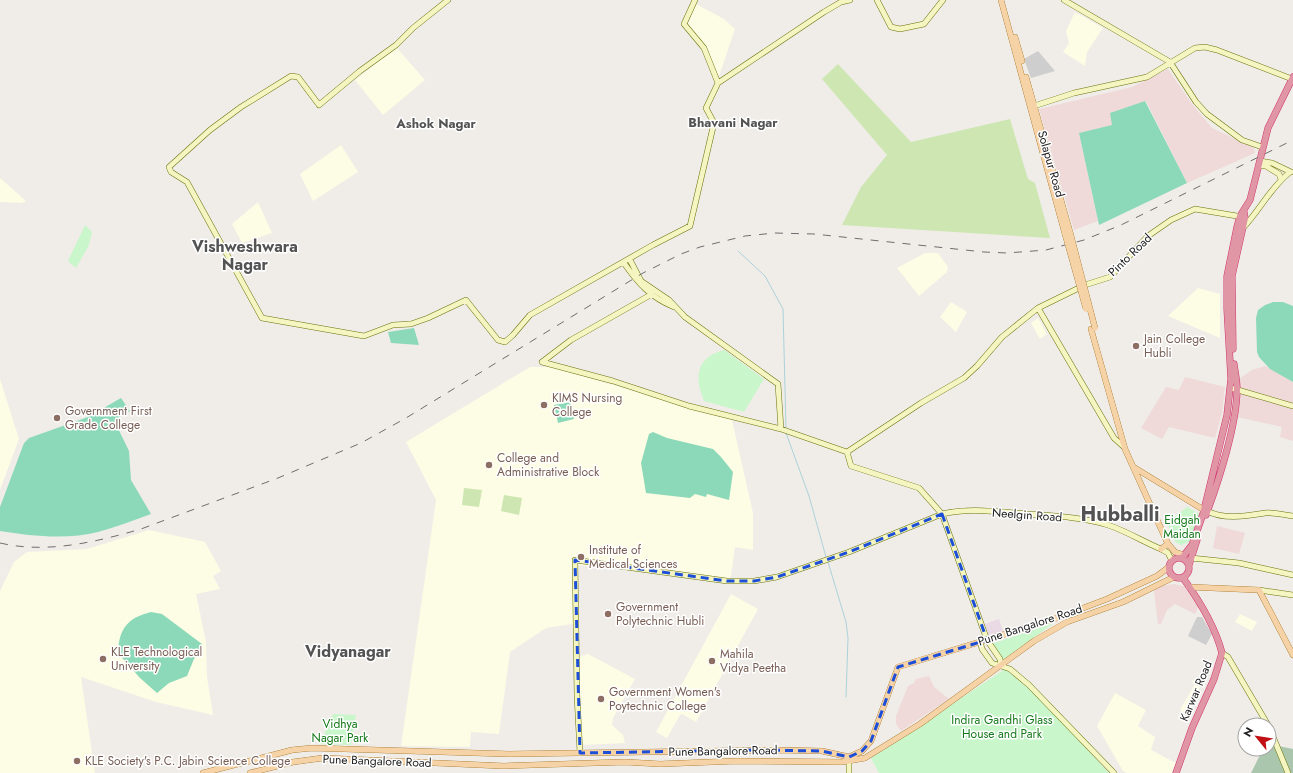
<svg xmlns="http://www.w3.org/2000/svg" width="1293" height="773" font-family="Jost,sans-serif">
  <style>
    .commercial { fill: #efd9d9 }
    .industrial { fill: #e9dae6 }
    .education { fill: #fdfce4 }
    .religious { fill: #cecece }
    .grass { fill: #cde6b2 }
    .cemetery { fill: #aac7ae }
    .park { fill: #c9f6cb }
    .pitch { fill: #8cd9b9 }
    .lines { fill: none; stroke-linecap: round; stroke-linejoin: round }
    .stream { stroke: #acd1da; stroke-width: 1 }
    .secondary-casing { stroke: #69720d; stroke-width: 6 }
    .primary-casing { stroke: #92620b; stroke-width: 6 }
    .highway-casing { stroke: #cf346c; stroke-width: 7 }
    .secondary { stroke: #f4f5c0; stroke-width: 5 }
    .primary { stroke: #f6d2a7; stroke-width: 5.5 }
    .highway { stroke: #e196a5; stroke-width: 6 }
    .rail { stroke: #6e6e6e; stroke-width: 1; stroke-dasharray: 8 8; stroke-linecap: butt }
    .primary-bridge-casing { stroke: #92620b; stroke-width: 6; stroke-linecap: butt }
    .primary-bridge { stroke: #f6d2a7; stroke-width: 5.5 }
    .marked { fill: none; stroke: #1d4ed8; stroke-width: 3; stroke-dasharray: 8 5; stroke-linejoin: round }
    .education-dot { fill: #8d6e63; stroke: #fff; stroke-width: 1.5 }
    .labels { text-anchor: middle; stroke-width: 3; stroke-linejoin: round; paint-order: stroke }
    .street-label { font-size: 12px; fill: #202020; stroke: #fff }
    .education-label { font-size: 12px; fill: #785e54; stroke: #fff; text-anchor: start }
    .park-label { font-size: 12px; fill: #14791a; stroke: #fff }
    .neighbourhood-label { font-size: 13px; font-weight: bold; fill: #535353; stroke: #fff }
    .district-label { font-size: 16px; font-weight: bold; fill: #535353; stroke: #fff }
    .town-label { font-size: 20px; font-weight: bold; fill: #535353; stroke: #fff }
  </style>
  <rect width="100%" height="100%" fill="#f0ede8"/>
  <path class="commercial" d="M1168,69l24,35 20,24 42,20 1,5 -68,30 -41,-82 -36,12 3,12 -34,8 19,88 -24,9 -35,-121 93,-22z
    M1265,366l28,16v59l-13,-4 2,-10 -45,-10 2,-38 13,-9z
    M1185,377l40,10 -3,26 -7,25 -46,-11 -7,12 -21,-11 25,-41 13,3z
    M1217,526l28,7 -6,21 -26,-6z
    M1174,584l13,3 12,19 -4,8 -20,-10 -8,6 -6,14h-3l-4,-33 1,-4z
    M929,676l5,11 15,12 -48,32 -5,-7v-8l12,-30 6,-3 2,-4z"/>
  <path class="industrial" d="M999,619l4,12 -14,5 -4,-12z"/>
  <path class="education" d="M696,4l28,15 11,10 -16,47 -19,-33 -12,-19z
    M1075,12l28,16 -16,24 -2,14 -22,-14 6,-9 -3,-12z
    M396,47l29,33 -42,35 -28,-35z
    M341,145l17,27 -45,29 -13,-27z
    M0,178l26,23 -4,2 -22,-1z
    M258,202l14,31 -30,10 -10,-19z
    M925,253h13l10,14 -1,5 -28,24 -22,-28z
    M1198,288l22,6v44l-52,-22z
    M951,302l16,10 -11,20 -16,-15z
    M1038,318l9,16 -7,5 -9,-16z
    M530,367h23l179,53 21,93v37l-18,-3 -4,29 -4,5 -150,-16 2,58 -33,5 -36,24 -11,82 -28,-2 -1,15 -69,-1 35,-246 -30,-58z
    M0,379l19,60 -19,51z
    M149,530l56,12 16,29 -8,5 7,13 -24,5 10,48 1,35 6,38 -57,-13 -75,-25 14,96h-95v-182l14,-29 13,-10 60,-3z
    M731,594l27,15 -62,113 -14,-8 -2,1 -13,23 -11,-6z
    M1240,614l17,8 -5,9 -17,-9z
    M588,654l47,25 -22,39 -1,7 11,10 2,8 -44,2 -3,-88z
    M1194,679l4,2 -2,4 4,2 -11,28 -9,-5 15,-26 -3,-2z
    M1115,693l31,17 -8,16 17,11 -4,13 25,13 -4,10h-45l-4,-2 -26,-45z"/>
  <path class="religious" d="M1038,51l17,20 -24,7 -7,-19z
    M1197,617h5l10,17 -6,11 -18,-9z"/>
  <path class="grass" d="M838,64l73,78 99,-23 18,60 7,4 15,55 -208,-13 19,-38 26,-32 -65,-76z
    M464,488l18,2 -3,17 -17,-2z
    M504,495l18,3 -3,17 -18,-4z"/>
  <path class="cemetery" d="M1269,744l24,5v24h-42l12,-24h6z"/>
  <path class="park" d="M85,225l7,7 -3,13 -13,23 -8,-7z
    M724,350l40,29 -20,33 -40,-11c-10,-23 -8,-44 20,-51z
    M1187,507l14,8 -12,27 -8,3 -6,-3 -8,-19z
    M1054,623l-51,37 -12,-16z
    M1005,669l31,26 73,78h-230l-8,-15z
    M333,714l23,1 -5,30 -31,-1z"/>
  <path class="pitch" d="M1145,101l42,82 -88,42 -20,-92 33,-8 -2,-12z
    M1273,302h10l10,4v76l-23,-13 -11,-12 -2,-5 -1,-34 2,-8 7,-5z
    M414,328l5,17 -28,-2 -3,-11z
    M121,398l9,13 -16,9 15,31 2,29 20,34c-17,6 -35,13 -53,18 -30,8 -68,4 -98,-1v-24l24,-64 5,-5 59,-21z
    M570,402l4,17 -16,4 -4,-18z
    M653,432l14,6 46,11 8,8 12,15 -4,28 -22,-6 -1,3 -11,-3 -5,4 -44,-5 -5,-30 8,-29z
    M151,612l11,2 40,30 -6,10 -9,22 -18,7 -12,10 -17,-15 -22,-25c1,-24 9,-35 33,-41z"/>
  <g class="lines">
    <path class="stream" d="M738,251l27,25 18,33 3,119
      M786,433l23,63 17,61
      M828,562l18,60 2,16 -2,59"/>
    <g class="secondary-casing">
      <path id="secondary" d="M448,0l-35,28 -17,17 -36,26 -41,34 -21,-28 -7,-1 -50,31 -31,23 -41,37 2,5 16,10 75,136 102,18 29,-11 18,-1 17,-6 38,-18 32,40 7,2 8,-7 17,-20 123,-70 37,-19 24,-103 -8,-15 12,-25 106,-71 17,-10 9,-2
        M695,0l-11,24 20,24 14,35
        M877,0l14,27 9,2 24,-5 19,-24
        M1064,0l106,62 26,40 11,12 35,26 20,7
        M1031,107l43,-14 73,-16 48,-29 10,-1 12,3 75,29
        M1260,161l12,2 19,9
        M1259,166h7l13,8 2,5
        M1242,229c18,-19 28,-41 48,-57
        M630,260l11,21 28,19 16,17 93,67 3,45
        M624,263c14,20 26,34 50,44
        M1038,308l76,130 10,9
        M542,362l71,19 76,25 92,23 66,23
        M542,362l29,-22 81,-46
        M1231,388l62,18
        M847,452l74,-49 43,-25 13,-12 25,-29 36,-29 47,-23 25,-8 38,-41 23,-16 24,-11 48,8
        M847,452l4,14 68,22 23,26 45,126 13,19 1,6
        M1207,511c18,9 39,5 58,2 9,-1 19,2 28,3
        M1191,558l48,5 54,12
        M1259,590l34,5
        M980,641l2,8 10,14 18,6 19,16 85,88
        M1222,653l6,4 40,68
        M1269,727l19,46
        M580,753l-3,-58 -2,-135 152,21h27l23,-4 72,-25 93,-38c27,-7 58,-2 85,0 27,2 56,3 81,11 18,6 36,17 53,24l7,4 4,8
        M849,758v15"/>
    </g>
    <g class="primary-casing">
      <path id="primary" d="M1001,0l64,234
        M1015,37l7,24
        M1026,77l44,155
        M1091,329l34,120 43,95 7,8 9,3
        M1135,468l69,42
        M1161,549l7,-5
        M1189,587l70,3 34,65
        M203,773l89,-23 20,-2 197,6 268,-4 45,1 27,6 13,-6 9,-10 27,-74 159,-49 50,-19 50,-23 12,-9
        M250,773l43,-11 30,-4 181,8 121,-4 35,2 77,-3 105,1 23,-4 55,-34 114,-83 33,-19 56,-20 51,-25"/>
    </g>
    <g class="highway-casing">
      <path id="highway" d="M1233,349l-1,-73 13,-58 -1,-6
        M1206,515c13,-35 31,-91 31,-126 0,-9 -2,-17 -3,-25
        M1169 568a10 10 0 1 1 20 0a10 10 0 1 1-20 0Z
        M1182,558l10,-13 11,-31 24,-99 4,-36 -4,-70v-33l10,-49 3,-11 10,-16 18,-72 25,-51
        M1189,565l8,-25
        M1176,773l16,-45 22,-49 8,-26c-7,-27 -23,-53 -39,-75"/>
    </g>
    <use href="#secondary" class="secondary"/>
    <use href="#primary" class="primary"/>
    <use href="#highway" class="highway"/>
    <path class="rail" d="M0,543c47,11 96,-1 141,-14l137,-51 83,-35 45,-25 237,-145 38,-19 19,-7 45,-11 30,-3 39,1 170,18 23,1 39,-3 38,-10 37,-15 172,-85"/>
    <g class="primary-bridge-casing">
      <path id="primary-bridge" d="M1070,232l25,96
        M1065,234l21,75"/>
    </g>
    <use href="#primary-bridge" class="primary-bridge"/>
  </g>
  <path class="marked" d="M942,514l45,126 -89,27 -27,74 -9,10 -13,6 -27,-6 -66,-1 -176,3 -5,-193 152,21h27l23,-4 72,-25z"/>
  <g class="education-dot">
    <circle cx="1136" cy="346" r="4"/>
    <circle cx="544" cy="405" r="4"/>
    <circle cx="57" cy="418" r="4"/>
    <circle cx="489" cy="465" r="4"/>
    <circle cx="581" cy="557" r="4"/>
    <circle cx="608" cy="614" r="4"/>
    <circle cx="103" cy="659" r="4"/>
    <circle cx="712" cy="661" r="4"/>
    <circle cx="601" cy="699" r="4"/>
    <circle cx="77" cy="761" r="4"/>
  </g>
  <g class="labels">
    <g class="street-label">
      <text transform="translate(1051 164) rotate(74)" y="4">Solapur Road</text>
      <text transform="translate(1130 255) rotate(-44)" y="4">Pinto Road</text>
      <text transform="translate(1027 515) rotate(4)" y="4">Neelgin Road</text>
      <text transform="translate(1030 625) rotate(-18)" y="4">Pune Bangalore Road</text>
      <text transform="translate(1196 691) rotate(-67)" y="4">Karwar Road</text>
      <text transform="translate(723 751) rotate(-1)" y="4">Pune Bangalore Road</text>
      <text transform="translate(377 761) rotate(2)" y="4">Pune Bangalore Road</text>
    </g>
    <g class="education-label">
      <text x="1144" y="343">Jain College<tspan x="1144" dy="14">Hubli</tspan></text>
      <text x="552" y="402">KIMS Nursing<tspan x="552" dy="14">College</tspan></text>
      <text x="65" y="415">Government First<tspan x="65" dy="14">Grade College</tspan></text>
      <text x="497" y="462">College and<tspan x="497" dy="14">Administrative Block</tspan></text>
      <text x="589" y="554">Institute of<tspan x="589" dy="14">Medical Sciences</tspan></text>
      <text x="616" y="611">Government<tspan x="616" dy="14">Polytechnic Hubli</tspan></text>
      <text x="111" y="656">KLE Technological<tspan x="111" dy="14">University</tspan></text>
      <text x="720" y="658">Mahila<tspan x="720" dy="14">Vidya Peetha</tspan></text>
      <text x="609" y="696">Government Women's<tspan x="609" dy="14">Poytechnic College</tspan></text>
      <text x="85" y="765">KLE Society's P.C. Jabin Science College</text>
    </g>
    <g class="park-label">
      <text x="1182" y="524">Eidgah<tspan x="1182" dy="14">Maidan</tspan></text>
      <text x="1002" y="724">Indira Gandhi Glass<tspan x="1002" dy="14">House and Park</tspan></text>
      <text x="340" y="728">Vidhya<tspan x="340" dy="14">Nagar Park</tspan></text>
    </g>
    <g class="neighbourhood-label">
      <text x="733" y="127">Bhavani Nagar</text>
      <text x="436" y="128">Ashok Nagar</text>
    </g>
    <g class="district-label">
      <text x="245" y="252">Vishweshwara<tspan x="245" dy="18">Nagar</tspan></text>
      <text x="348" y="657">Vidyanagar</text>
    </g>
    <g class="town-label">
      <text x="1120" y="521">Hubballi</text>
    </g>
  </g>
  <g transform="translate(1257 737) rotate(300)"><circle r="19" fill="#ffffff" stroke="#a6a6a6"/>
  <path d="M0-3L7 15L0 10L-7 15Z" fill="#c20f13"/>
  <text y="-6" font-size="11" font-weight="bold" text-anchor="middle" fill="#202020">N</text>
  </g>
</svg>
